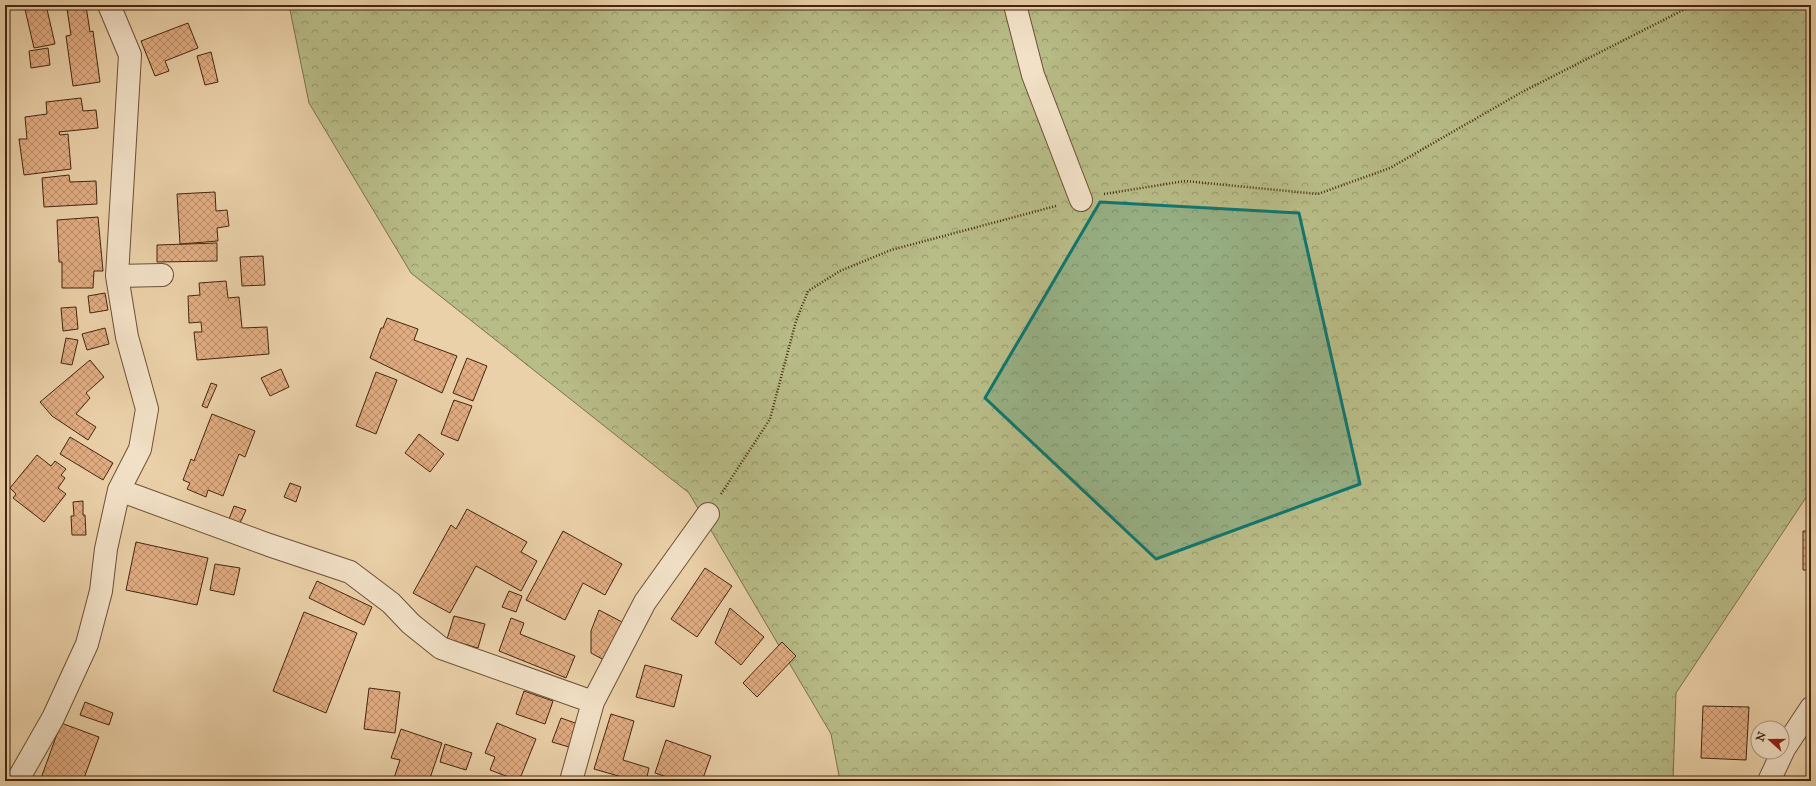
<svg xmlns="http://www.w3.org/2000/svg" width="1816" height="786" font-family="'IM FELL Great Primer',serif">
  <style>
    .forest { fill: url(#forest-crowns); stroke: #7e704b }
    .building { fill: url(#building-cross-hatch); stroke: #45250f }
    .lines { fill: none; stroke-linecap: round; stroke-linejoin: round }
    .minor-casing { stroke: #6e5036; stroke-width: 24 }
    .tertiary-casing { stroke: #6e5036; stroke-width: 24 }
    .path { stroke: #45250f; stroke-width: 2.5; stroke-dasharray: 1 2; stroke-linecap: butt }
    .minor { stroke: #f2e1c7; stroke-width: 22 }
    .tertiary { stroke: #f2e1c7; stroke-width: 22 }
    .marked { fill: #0f766e; fill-opacity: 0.2; stroke: #0f766e; stroke-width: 3; stroke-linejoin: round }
  </style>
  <defs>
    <pattern id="forest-crowns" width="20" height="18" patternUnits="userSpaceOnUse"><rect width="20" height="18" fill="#b8bc87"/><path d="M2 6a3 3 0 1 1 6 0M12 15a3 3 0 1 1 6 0" fill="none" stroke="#97996d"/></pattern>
    <pattern id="building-cross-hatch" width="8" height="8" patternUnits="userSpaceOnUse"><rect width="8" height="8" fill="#e2ad83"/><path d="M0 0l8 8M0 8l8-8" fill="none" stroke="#b98d6a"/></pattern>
  </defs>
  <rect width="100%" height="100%" fill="#ebd1a9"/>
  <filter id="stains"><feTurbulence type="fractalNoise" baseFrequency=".005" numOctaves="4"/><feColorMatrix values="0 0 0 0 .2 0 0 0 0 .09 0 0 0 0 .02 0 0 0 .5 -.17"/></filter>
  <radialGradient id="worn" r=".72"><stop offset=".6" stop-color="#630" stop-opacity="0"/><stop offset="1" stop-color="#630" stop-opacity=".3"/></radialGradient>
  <path class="forest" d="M289,5h1522v485l-135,203 -3,88h-833l-9,-47 -142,-241 -278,-220 -102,-170z"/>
  <path class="building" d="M24,5h22l9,39 -21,4z
    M86,6l4,26 3,-1 7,51 -27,4 -7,-50 5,-1 -4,-26z
    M188,23l10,25 -33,13 4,10 -14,5 -14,-35z
    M48,48l2,17 -19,3 -2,-17z
    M211,52l7,30 -13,3 -8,-29z
    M81,98l2,13 13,-1 2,18 -39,4 1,3 8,-1 3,35 -47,6 -5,-36h8l-2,-22 22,-3 -1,-12z
    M69,175l1,7 26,-1 1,23 -53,3 -2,-29z
    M215,192l1,19 11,-1 2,16 -12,2 1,13 -38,3 -3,-50z
    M98,217l5,54h-9l-1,17h-31v-26h-3l-2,-42z
    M217,243v18l-60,1v-17z
    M263,256l2,29 -23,1 -2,-29z
    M226,281l2,17 11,-1 3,31 25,-1 2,27 -72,6 -3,-28h8l-1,-10 -12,1 -1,-27 12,-1 -1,-12z
    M105,293l3,17 -18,3 -2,-17z
    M76,307l2,22 -15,2 -2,-23z
    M387,318l31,11 -4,11 43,16 -15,37 -72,-35 11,-30h2z
    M105,328l4,16 -22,6 -5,-16z
    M66,338l12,2 -6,25 -11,-2z
    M467,358l20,8 -14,35 -20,-8z
    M90,360l14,17 -18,16 4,5 -14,16 20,13 -8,13 -36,-24 -12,-14z
    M281,369l8,18 -19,9 -9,-18z
    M376,372l21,8 -21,54 -20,-8z
    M211,383l6,2 -10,23 -5,-2z
    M454,400l18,6 -14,35 -17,-7z
    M212,414l43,17 -10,26 -6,-3 -16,42 -15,-6 -2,7 -19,-8 3,-6 -7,-3 8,-21 3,2z
    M419,434l25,20 -14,18 -25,-19z
    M70,437l43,26 -10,17 -43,-26z
    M37,455l14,11 4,-5 11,8 -5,6 4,3 -7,10 8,6 -22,28 -31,-24 3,-4 -6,-6z
    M290,483l11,4 -5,15 -12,-5z
    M83,501v14h2l1,20h-14l-1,-19h3l-1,-14z
    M234,506l12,4 -6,13 -11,-4z
    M467,509l60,33 -6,10 16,9 -16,30 -45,-25 -26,47 -37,-20 38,-68 5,4z
    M563,531l59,33 -17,31 -22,-12 -18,37 -39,-20z
    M1803,531h8v39h-8z
    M136,542l72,16 -11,47 -71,-15z
    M215,564l25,4 -6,27 -24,-5z
    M705,568l27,18 -35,51 -26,-18z
    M317,581l55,26 -8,18 -55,-27z
    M509,591l13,5 -6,16 -14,-5z
    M730,608l34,29 -23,28 -26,-22z
    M599,610l23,12 -18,38 -13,-7v-22z
    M304,612l53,21 -31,80 -53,-22z
    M454,616l31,8 -7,24 -31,-9z
    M511,618l13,5 -4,11 55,22 -9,22 -67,-27z
    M782,642l14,14 -39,41 -14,-14z
    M645,665l37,10 -8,32 -38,-10z
    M369,688l31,4 -5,41 -31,-4z
    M524,691l29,10 -8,23 -29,-10z
    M85,702l28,11 -4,12 -29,-10z
    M1703,706l46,1 -3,53 -45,-2z
    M611,714l23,7 -11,39 26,8 -3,13h-10l-42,-12z
    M561,718l17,6 -9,23 -17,-5z
    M61,723l38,14 -16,44h-43z
    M497,723l39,16 -17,42 -29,-11 5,-13 -10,-4z
    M401,729l41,14 -13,38h-36l7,-21 -9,-2z
    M666,740l45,16 -9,25h-23l-24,-8z
    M445,744l27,9 -6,17 -26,-8z"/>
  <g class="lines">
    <g class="minor-casing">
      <path id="minor" d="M1015,5l18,70 48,125
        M117,276l45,-1
        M119,490l150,55 81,27 41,31 20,21 30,24 152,54
        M17,781l36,-63 34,-74 14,-53 5,-42 13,-59 21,-41 7,-40 -20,-72 -10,-61 13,-221 -21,-50
        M571,781l22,-79 52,-100 63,-88"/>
    </g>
    <g class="tertiary-casing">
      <path id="tertiary" d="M1769,781l15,-32 27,-41"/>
    </g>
    <path class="path" d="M1104,194l81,-13 133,13 72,-26 132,-76 171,-87
      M721,494l49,-75 26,-98 12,-30 32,-20 51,-21 165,-44"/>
    <use href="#minor" class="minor"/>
    <use href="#tertiary" class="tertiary"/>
  </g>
  <path class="marked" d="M1100,202l199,11 61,271 -204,75 -171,-161z"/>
  <rect width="1816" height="786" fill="none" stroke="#ebd1a9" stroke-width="20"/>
  <rect x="6" y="6" width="1804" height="774" fill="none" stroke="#45250f" stroke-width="2"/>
  <rect x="10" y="10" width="1796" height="766" fill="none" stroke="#45250f"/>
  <g transform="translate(1770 740) rotate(291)"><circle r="19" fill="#f2e1c7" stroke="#ad967d"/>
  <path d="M0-3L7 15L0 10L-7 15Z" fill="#8f2418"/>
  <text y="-6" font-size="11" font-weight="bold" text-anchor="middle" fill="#45250f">N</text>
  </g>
  <rect width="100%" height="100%" filter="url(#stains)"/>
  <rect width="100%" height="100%" fill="url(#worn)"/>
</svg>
